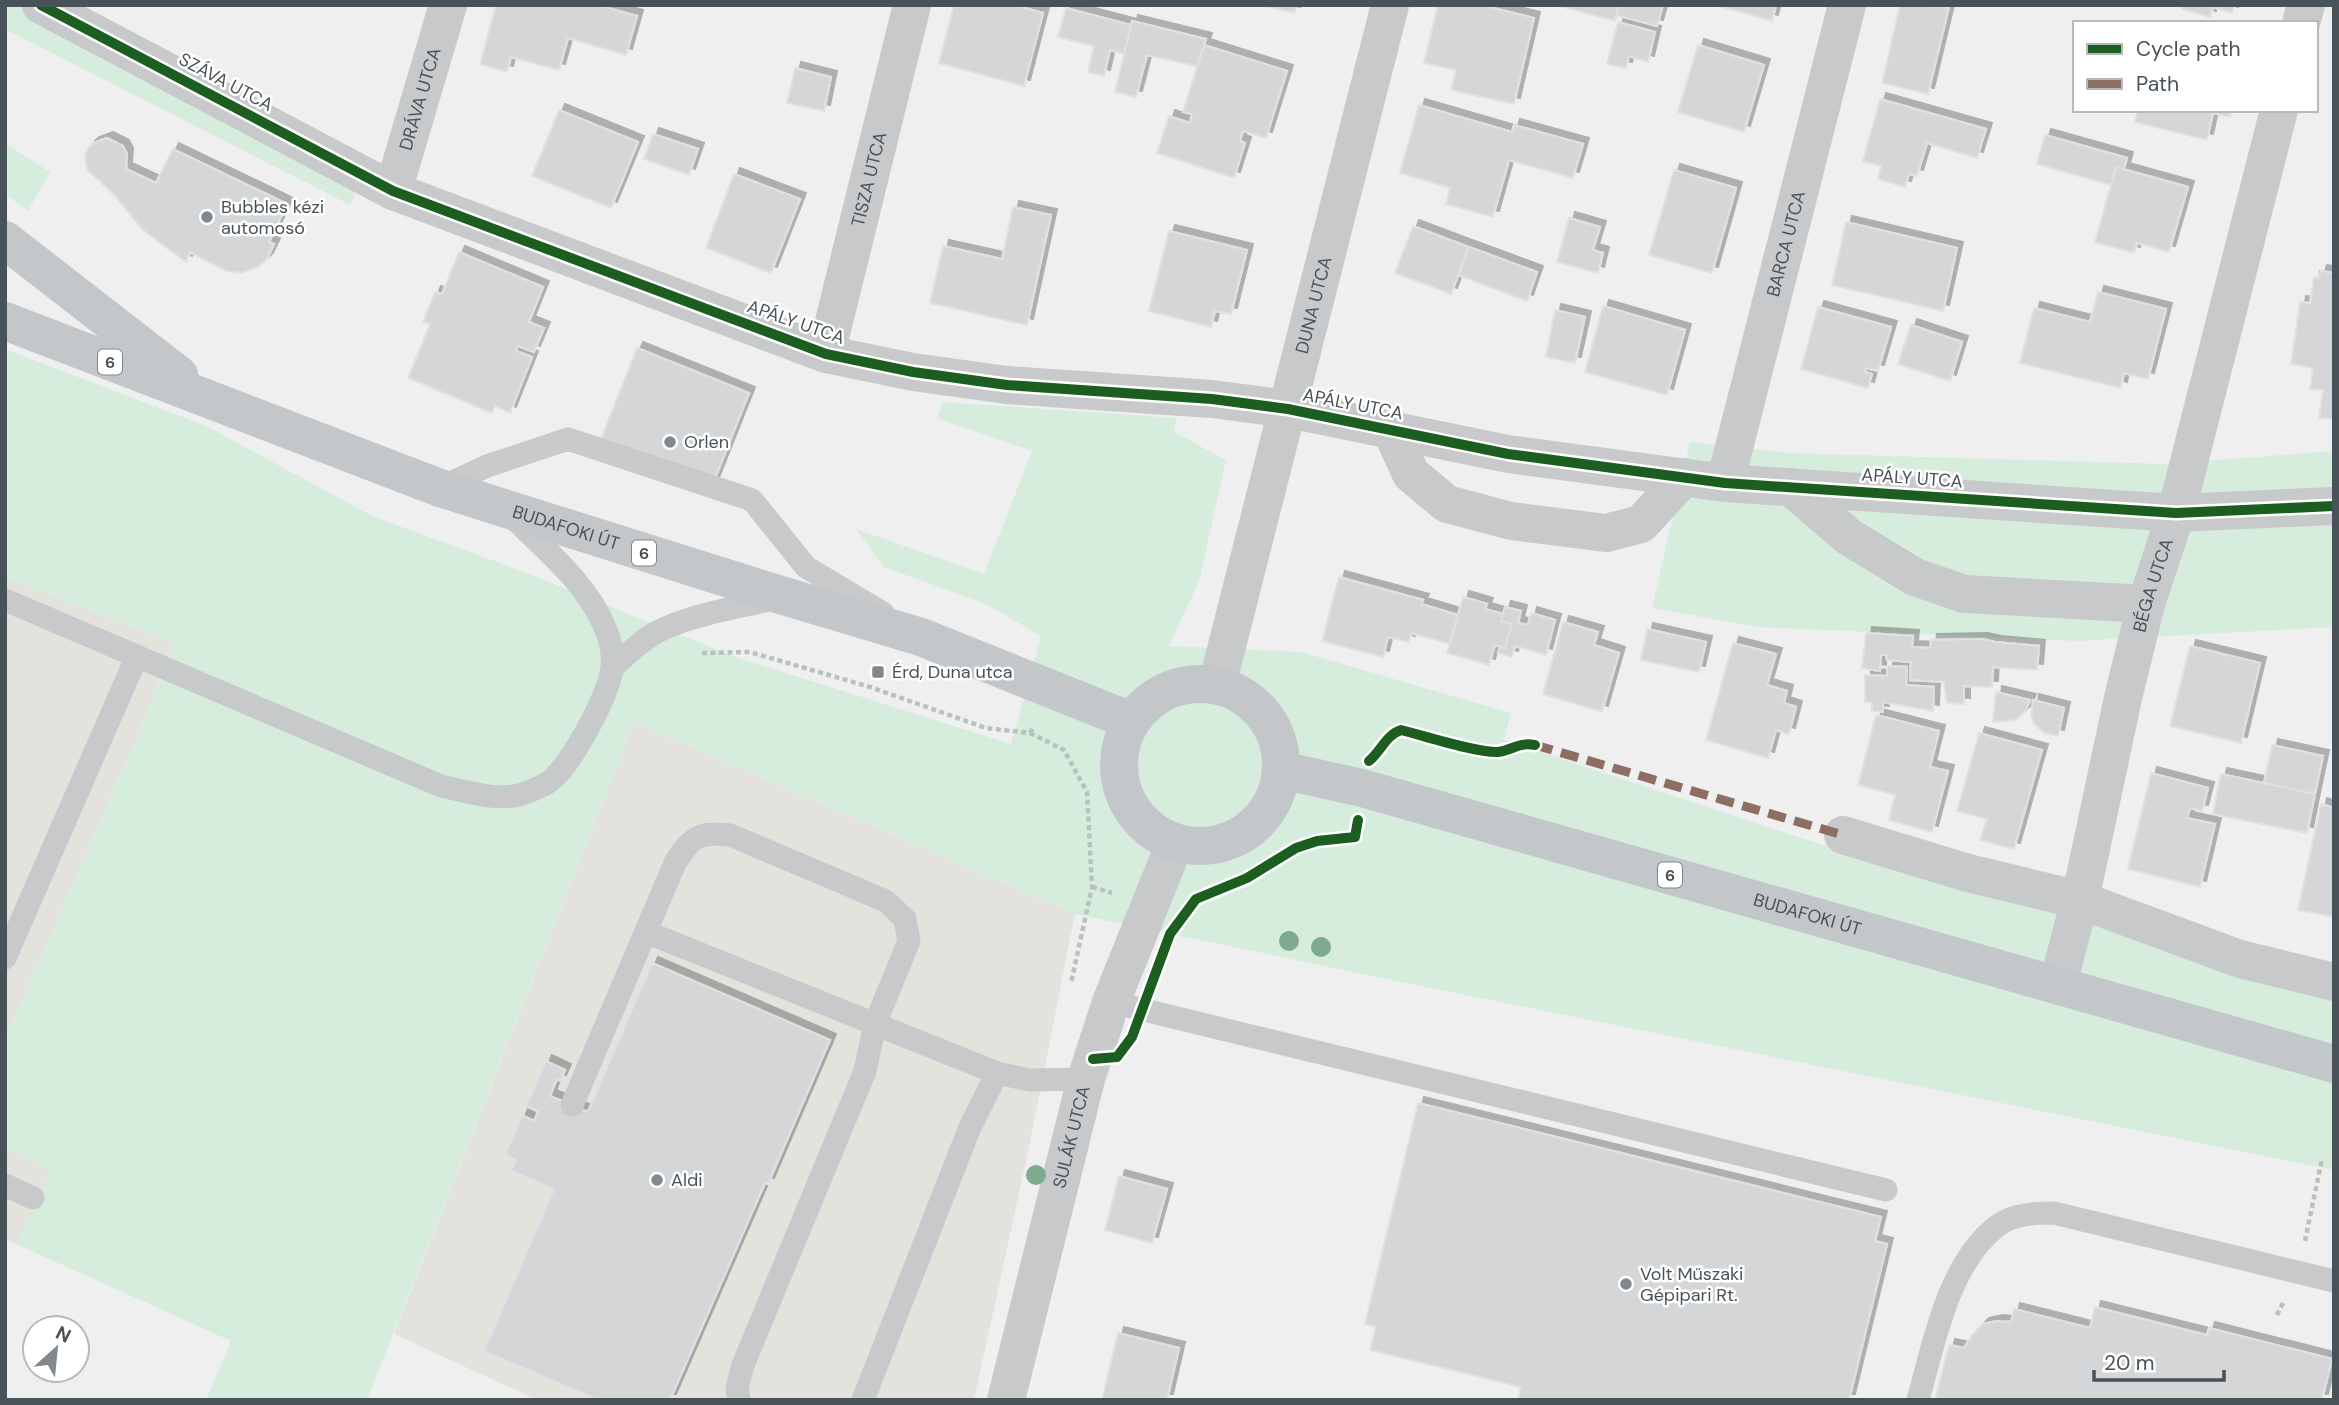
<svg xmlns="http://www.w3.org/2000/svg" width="2339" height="1405" font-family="'DM Sans',sans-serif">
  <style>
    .commercial { fill: #e3e2dd }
    .green { fill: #d6ecdd }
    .building { fill: #d5d6d8; stroke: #e1e1e2; stroke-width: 2; filter: url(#shadow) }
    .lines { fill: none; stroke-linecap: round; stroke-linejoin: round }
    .path { stroke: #b7c1bd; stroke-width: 4.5; stroke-dasharray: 5 3.5; stroke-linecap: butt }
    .lane { stroke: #c7c9ca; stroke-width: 23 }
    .street { stroke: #c7c9ca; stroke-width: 38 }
    .primary { stroke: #c4c7ca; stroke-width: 38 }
    .quiet { stroke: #8d6e63; stroke-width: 9; stroke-dasharray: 18 9; stroke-linecap: butt }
    .cycleway-casing { stroke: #fff; stroke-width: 15 }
    .cycleway { stroke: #1b5e20; stroke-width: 10 }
    .tree { fill: #7faa92 }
    .poi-dot { fill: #82898e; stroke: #fff; stroke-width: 2.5 }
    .labels { text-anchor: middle; stroke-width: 5; stroke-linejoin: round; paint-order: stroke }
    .shield { fill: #fff; stroke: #7f868b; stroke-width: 2 }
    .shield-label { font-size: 16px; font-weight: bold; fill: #485259 }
    .street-label { font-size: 18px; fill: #485259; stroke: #fff }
    .poi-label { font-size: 18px; fill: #485259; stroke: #fff; text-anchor: start }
  </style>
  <defs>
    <filter id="shadow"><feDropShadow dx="6" dy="-6" stdDeviation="0" flood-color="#0004"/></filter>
  </defs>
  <rect width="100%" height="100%" fill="#efefef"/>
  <path class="commercial" d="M5,577l169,66 -36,91 -133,306z
    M634,722l441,192 -47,238 -54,248h-437l-143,-66z
    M5,1147l46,23 -35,74 -11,-5z"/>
  <path class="green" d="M5,5h36l324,170 -15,30 -345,-176z
    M5,143l45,29 -22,39 -23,-17z
    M5,349l201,77 166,90 152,56 214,86 273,86 30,-108 -55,-32 -102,-37 -28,-38 128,45 48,-123 -95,-33 6,-16 233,16 -2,14 52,28 -27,121 -30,65 132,6 210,61 -7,27 413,136 417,114v180l-933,-188 -326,-68 -441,-192 -267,678h-161l25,-59 -215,-97 34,-74 -45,-23v-107l133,-306 36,-91 -169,-66z
    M1690,442l100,11 374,11 170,-13v176l-257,14 -319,-14 -106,-19z"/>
  <path class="building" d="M496,5h101l40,11 -11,39 -58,-17 -9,32 -48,-13 -4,15 -27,-8z
    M954,5h60l29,8 -19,73 -85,-23z
    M1263,5h34l-3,8z
    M1438,5h43l53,13 -20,86 -63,-14 5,-20 -32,-7z
    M1565,5h54l-4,16 -51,-14z
    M1619,5h44l-6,21 -41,-11z
    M1716,5h60l-4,16z
    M1900,5l49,2 -21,87 -46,-11z
    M2183,5h51l-2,8 -19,-6 -3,10 -28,-8z
    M1066,8l65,17 -7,29 -14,-4 -6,26 -16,-4 6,-26 -36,-9z
    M1132,21l74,18 -9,27 -50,-11 -11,42 -21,-5z
    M1618,22l37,10 -7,30 -19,-6 -3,12 -19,-4z
    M1204,45l83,26 -21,67 -23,-7 -3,10 5,2 -11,35 -77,-25 12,-37 21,7 2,-9 -9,-2z
    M1698,45l66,20 -20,67 -66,-20z
    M795,68l36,9 -7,34 -37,-8z
    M1880,99l106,30 -9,29 -50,-15 -10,33 -8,-2 -4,13 -27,-8 3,-13 -18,-5z
    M1419,105l93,27 2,-7 69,19 -10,34 -64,-18 -16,57 -47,-13 4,-16 -50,-15z
    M559,110l79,32 -27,66 -79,-32z
    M2138,110h94l-2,7 -17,-4 -6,27 -72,-18z
    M653,134l45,15 -9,26 -45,-16z
    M2045,135l82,23 -3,11 -8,-2 -5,18 -74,-21z
    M107,138l16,8 4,8 -1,15 30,14 17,-34 114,55 -18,38 5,2 -7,15 -9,8 -17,6 -15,-2 -36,-19 -4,10 -43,-32 -28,-34 -28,-27 -2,-14 3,-7 5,-5z
    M2116,167l72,20 -19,65 -32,-9 -3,10 -39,-11z
    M1674,170l62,18 -24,85 -63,-18z
    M734,174l66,25 -29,74 -65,-25z
    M1013,207l38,8 -24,110 -97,-22 13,-57 59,13z
    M1569,218l31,9 -7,23 10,3 -5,20 -41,-11z
    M1846,222l111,26 -14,63 -111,-26z
    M1413,226l56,21 -18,47 -56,-21z
    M1169,231l78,19 -16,64 -16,-3 -4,16 -62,-16z
    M1469,247l68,25 -10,29 -69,-26z
    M459,252l84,35 -14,35 15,6 -10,24 -16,-6 -2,5 16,6 -22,56 -15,-7 -3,7 -84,-35 22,-54 -7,-2 12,-30 7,2z
    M2321,271l13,2v146l-15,-1 4,-28 -13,-1 3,-21 -22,-4 9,-62 10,1 4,-26 5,1z
    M2098,292l68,17 -18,70 -24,-6 -3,15 -101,-25 14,-55 56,14z
    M1603,306l82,24 -18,65 -82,-23z
    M1818,307l73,20 -13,44 -12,-3 -1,4 7,2 -4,14 -67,-19z
    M1555,310l30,7 -10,46 -29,-6z
    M1911,325l51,17 -12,39 -52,-17z
    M637,348l112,45 -37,93 -112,-44z
    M1339,577l84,23 -2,4 37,11 -8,29 -39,-11 -2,9 -21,-5 -5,20 -61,-16z
    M1463,597l24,7 -2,5 18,5 -2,7 11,3 -7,24 -10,-3 -6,20 -42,-12z
    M1505,607l16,4 -3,12 10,2 3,-12 24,7 -9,35 -31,-9 -3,11 -14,-4 2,-6 5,1 7,-24 -11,-3z
    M1563,622l35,10 -4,13 25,8 -17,59 -59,-18z
    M1647,629l59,13 -7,30 -58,-12z
    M1866,633l47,3 -1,11 18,1 1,-8 51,-1 13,3 44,4 -2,24 -44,-3 -1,20 -28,-1v18l-17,-1 -3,-21 -34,-2 1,-18 -24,-2 -1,-5h-5l-1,16 -18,-3z
    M1733,643l43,11 -9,31 20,6 -3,12 12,4 -7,27 -13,-4 -8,28 -62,-18z
    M2190,646l70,17 -19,80 -71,-17z
    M1887,666l20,1 -1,18 28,2 -1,24 -50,-9v10l-11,-1v-9h-7v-27l22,1z
    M1996,692l34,8 -4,10 -10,10 -23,2z
    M2033,700l31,8 -6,28 -13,-3 -10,-8 -4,-9z
    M1876,715l63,16 -9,36 18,4 -16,61 -43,-12 6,-25 -37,-10z
    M1979,733l63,17 -28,99 -34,-9 7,-21 -30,-8z
    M2272,745l51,11 -8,38 -51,-11z
    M2151,773l57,15 -6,23 -12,-3 -3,10 28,6 -15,63 -72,-18z
    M2221,774l94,20 -8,39 -94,-19z
    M2321,804l13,4v109l-36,-7z
    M652,963l178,77 -62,144 -3,-1 -95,217h-72l-114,-49 70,-162 -43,-18 5,-11 -11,-5 17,-40 12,6 4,-10 -12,-5 20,-45 19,9 -5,11 -3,-2 -7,17 38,16z
    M1418,1103l463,114 -6,24 12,3 -38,156h-331l3,-13 -151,-37 6,-23 -11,-3z
    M1119,1176l48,13 -15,54 -47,-13z
    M2095,1307l112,28 2,-7 123,31 -10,41h-387l14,-55 15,3 8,-13 11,-11 14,-3 14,1 3,-13 76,19z
    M1118,1333l61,15 -12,52h-65z"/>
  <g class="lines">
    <path class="path" d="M702,653l48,-1 120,35 116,41 44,5 4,-6
      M1030,733l34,17 23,42 5,95 -21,96
      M1092,887l20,6
      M2305,1241l17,-82
      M2277,1315l7,-14"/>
    <path class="lane" d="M440,488l47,-22 81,-27 184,61 54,67 77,46
      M5,600l436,186c24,5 54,15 78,9 9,-3 22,-8 30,-13 22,-16 61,-89 63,-115 1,-12 -1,-26 -6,-37 -17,-45 -61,-81 -95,-114
      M612,668c12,-11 24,-22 38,-32 34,-21 88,-28 127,-38
      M646,932l351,141 33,7 56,-1
      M5,958l132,-302
      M1111,1002l775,188
      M572,1105l103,-242c17,-27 24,-31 55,-28l156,66 19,18 4,22 -34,83 -10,47 -122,294 -6,23 2,12
      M5,1185l28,13
      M863,1400l107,-273 27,-54
      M1918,1400c16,-57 30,-136 79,-174 16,-12 38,-13 57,-13l280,68"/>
    <g class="street">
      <path d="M41,5l352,186 433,163 87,18 94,13 205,14 76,10 220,45 217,29 451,30 158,-7"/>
      <path d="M2301,23l5,-18"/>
      <path id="s1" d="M393,191l55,-186"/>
      <path id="s2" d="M826,354l86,-349"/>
      <path d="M1391,430l20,44 36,30 64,17 95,12 35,-9 43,-47"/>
      <path id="s3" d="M1725,483l122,-478"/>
      <path d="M1791,487l58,50 66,40 49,17 182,10"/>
      <path id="s4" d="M1217,685l173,-680"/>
      <path d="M1843,835l125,38 112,27 160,59 94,23"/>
      <path id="s5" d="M2058,984l22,-84 43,-202 23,-94 30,-91 103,-403"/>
      <path id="s6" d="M1006,1400l80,-321 25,-77 64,-159"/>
    </g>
    <g class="primary">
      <path d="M5,240l174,135"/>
      <path id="s7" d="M5,321l435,167 344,108 137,41 210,84"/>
      <circle cx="1200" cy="765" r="81"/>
      <path id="s8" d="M1281,770l81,18 972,276"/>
    </g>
    <path class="quiet" d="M1535,745l308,90"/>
    <g class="cycleway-casing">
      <path id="cycleway" d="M41,5l352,186 433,163 87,18 94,13 205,14 76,10 220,45 217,29 451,30 158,-7
        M1369,761c12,-10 17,-26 32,-31 24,6 76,23 97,22 15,-2 20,-10 37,-7
        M1093,1059l24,-2 15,-20 38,-103 26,-35 51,-21 49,-30 21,-7 38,-4 3,-17"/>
    </g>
    <use href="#cycleway" class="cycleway"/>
  </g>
  <g class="tree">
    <circle cx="1289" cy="941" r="10"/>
    <circle cx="1321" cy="947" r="10"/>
    <circle cx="1036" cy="1175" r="10"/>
  </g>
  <g class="poi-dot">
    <circle cx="207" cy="217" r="7"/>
    <circle cx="670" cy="442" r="7"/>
    <rect x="871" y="665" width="14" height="14" rx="3.5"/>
    <circle cx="657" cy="1180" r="7"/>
    <circle cx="1626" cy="1284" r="7"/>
  </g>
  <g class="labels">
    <g class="shield">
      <rect x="98" y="349.5" width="24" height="25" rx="5"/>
      <rect x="632" y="540.5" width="24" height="25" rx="5"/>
      <rect x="1658" y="862.5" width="24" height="25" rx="5"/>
    </g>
    <g class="shield-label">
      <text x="110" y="368">6</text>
      <text x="644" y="559">6</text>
      <text x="1670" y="881">6</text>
    </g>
    <g class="street-label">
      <text transform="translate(226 82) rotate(28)" y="6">SZÁVA UTCA</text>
      <text dy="6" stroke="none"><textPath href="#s1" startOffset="96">DRÁVA UTCA</textPath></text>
      <text dy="6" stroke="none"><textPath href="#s2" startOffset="180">TISZA UTCA</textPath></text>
      <text dy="6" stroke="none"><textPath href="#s3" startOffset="247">BARCA UTCA</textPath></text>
      <text dy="6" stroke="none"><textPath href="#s4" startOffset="392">DUNA UTCA</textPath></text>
      <text transform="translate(796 322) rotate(19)" y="6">APÁLY UTCA</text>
      <text transform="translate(1353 404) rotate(11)" y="6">APÁLY UTCA</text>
      <text transform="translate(1912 478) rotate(4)" y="6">APÁLY UTCA</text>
      <text dy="6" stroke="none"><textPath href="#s7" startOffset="598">BUDAFOKI ÚT</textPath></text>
      <text dy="6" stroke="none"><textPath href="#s5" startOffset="410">BÉGA UTCA</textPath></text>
      <text dy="6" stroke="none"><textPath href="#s8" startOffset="546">BUDAFOKI ÚT</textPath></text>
      <text dy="6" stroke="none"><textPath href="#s6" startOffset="271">SULÁK UTCA</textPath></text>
    </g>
    <g class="poi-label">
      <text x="221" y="213">Bubbles kézi<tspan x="221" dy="21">automosó</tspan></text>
      <text x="684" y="448">Orlen</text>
      <text x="892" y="678">Érd, Duna utca</text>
      <text x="671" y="1186">Aldi</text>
      <text x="1640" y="1280">Volt Műszaki<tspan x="1640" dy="21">Gépipari Rt.</tspan></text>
    </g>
  </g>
  <rect width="2339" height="1405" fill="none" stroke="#485259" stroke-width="14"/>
  <rect x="2073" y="21" width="245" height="91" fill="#ffffff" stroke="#b6babd" stroke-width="2"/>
  <rect x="2087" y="44" width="35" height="10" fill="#1b5e20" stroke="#b6babd" stroke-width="2"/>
  <text x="2136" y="56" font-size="21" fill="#485259">Cycle path</text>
  <rect x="2087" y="79" width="35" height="10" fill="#8d6e63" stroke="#b6babd" stroke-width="2"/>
  <text x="2136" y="91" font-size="21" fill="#485259">Path</text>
  <g transform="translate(56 1349) rotate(27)"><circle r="33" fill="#ffffff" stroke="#b6babd" stroke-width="2"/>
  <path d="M0-5L12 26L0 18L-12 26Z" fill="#82898e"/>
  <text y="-10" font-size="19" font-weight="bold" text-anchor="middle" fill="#485259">N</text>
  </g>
  <path d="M2094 1370v10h130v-10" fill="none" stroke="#485259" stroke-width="3.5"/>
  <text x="2104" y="1370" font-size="21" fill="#485259" stroke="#ffffff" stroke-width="5" paint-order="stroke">20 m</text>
</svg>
